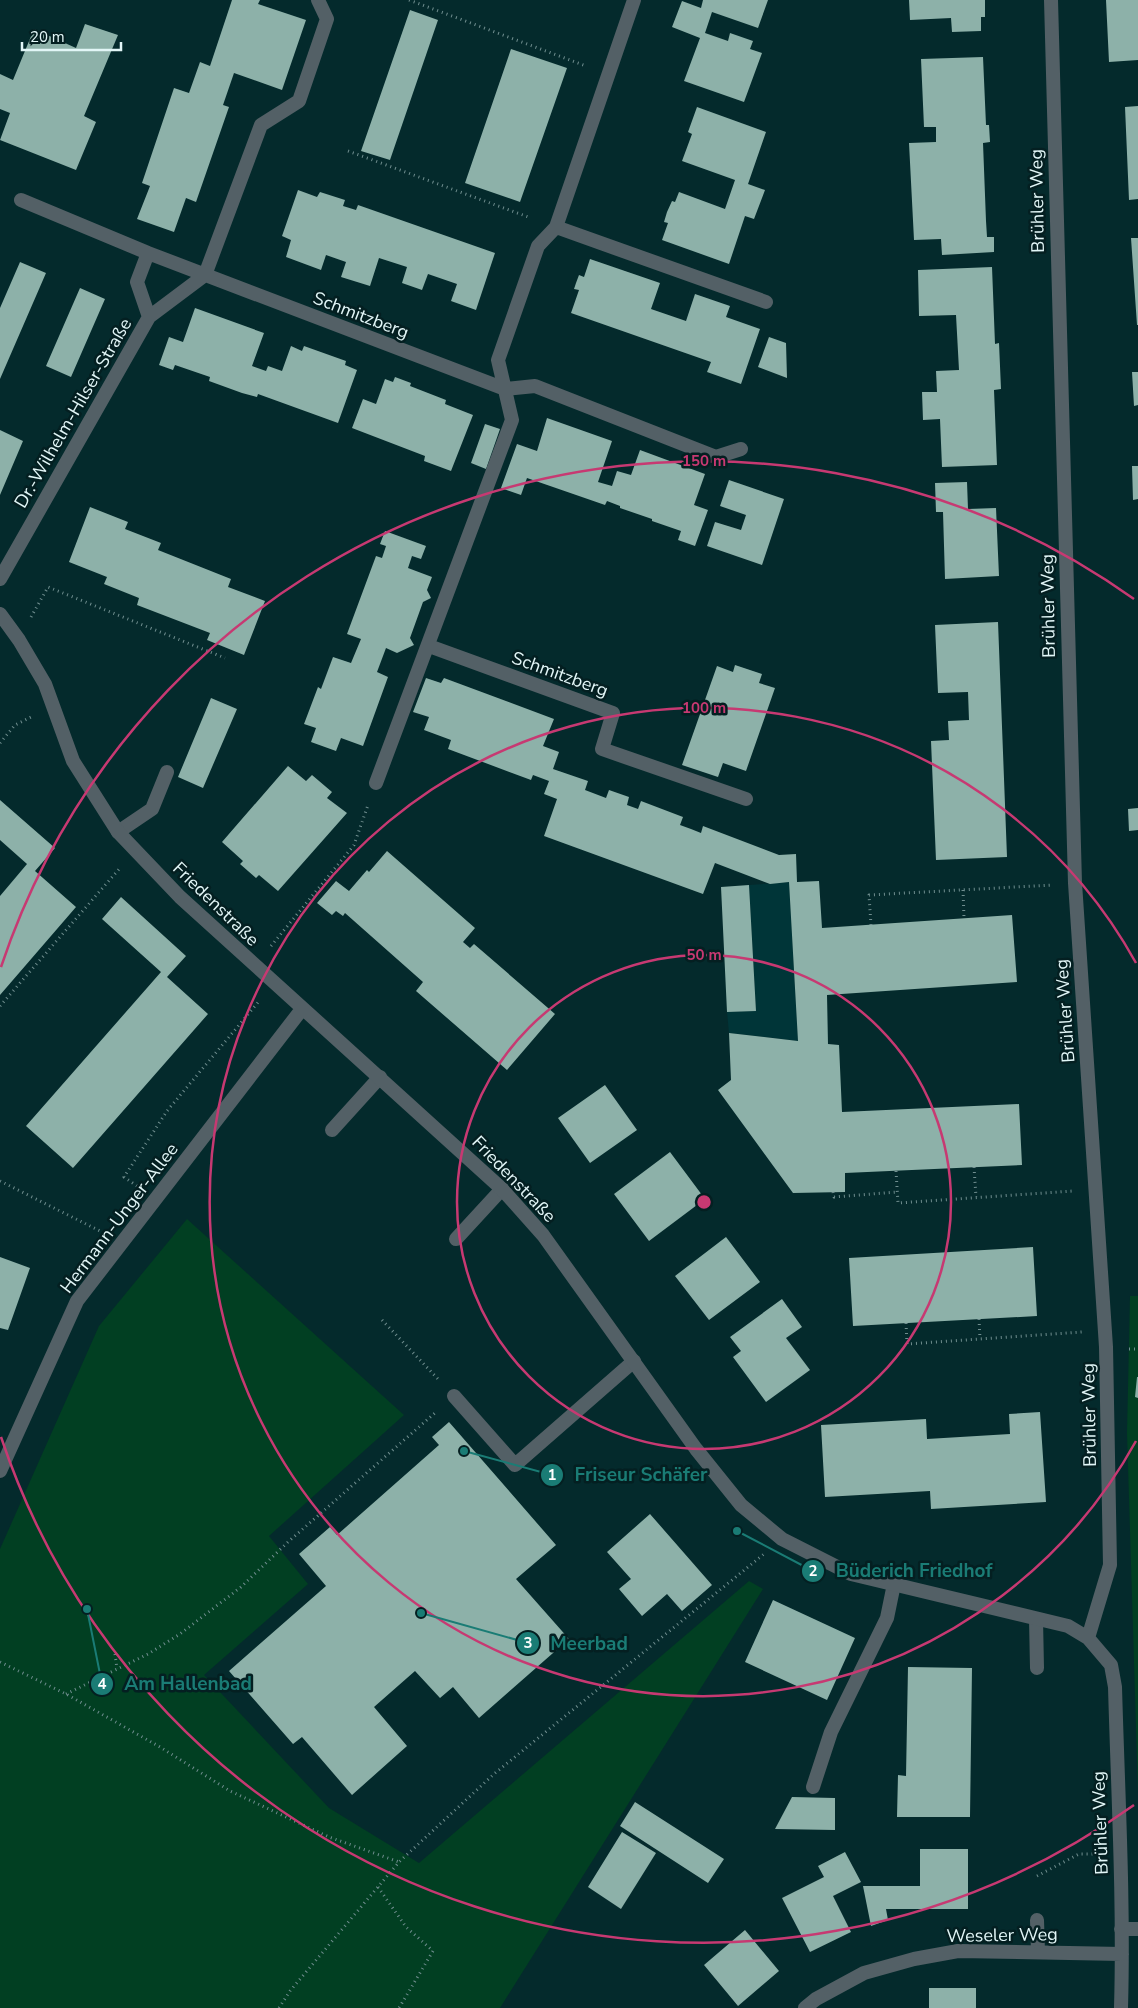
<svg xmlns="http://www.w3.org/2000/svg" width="1138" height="2008" font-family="'Nunito Sans',sans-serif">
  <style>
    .built { fill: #003538 }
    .green { fill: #013f22 }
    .building { fill: #8db1a9 }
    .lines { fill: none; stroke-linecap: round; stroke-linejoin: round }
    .path { stroke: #708e8f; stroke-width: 3; stroke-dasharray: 1 4; stroke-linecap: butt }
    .service { stroke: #536066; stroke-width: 14 }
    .minor { stroke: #536066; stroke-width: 14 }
    .ring { fill: none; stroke: #c73972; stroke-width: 2.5 }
    .labels { text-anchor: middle; stroke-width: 5; stroke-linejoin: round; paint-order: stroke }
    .street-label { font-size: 18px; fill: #e2f6f7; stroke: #041f21 }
    .centre { fill: #c73972; stroke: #041f21; stroke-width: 2.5 }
    .ring-label { font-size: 15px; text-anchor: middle; font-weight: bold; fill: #c73972; stroke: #041f21; stroke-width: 5; stroke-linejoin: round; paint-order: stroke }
    .leader { fill: none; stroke: #1a7c75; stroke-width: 2 }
    .callout-dot { fill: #1a7c75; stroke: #041f21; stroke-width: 2 }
    .mark-label { font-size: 15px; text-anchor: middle; font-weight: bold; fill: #fff }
    .callout-label { font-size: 19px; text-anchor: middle; font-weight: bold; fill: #1a7c75; stroke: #041f21; stroke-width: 5; stroke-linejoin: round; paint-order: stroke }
  </style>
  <rect width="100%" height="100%" fill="#042a2c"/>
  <path class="built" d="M789,882l9,159 -69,-8 -2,-21 29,-2 -7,-125z"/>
  <path class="green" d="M187,1219l217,196 -135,121 39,48 -104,91 125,133 90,55 330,-282 14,8 -263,419h-500v-459l99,-223z
    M1130,1296h8v497l-11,-360z"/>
  <path class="building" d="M232,0h28l-2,4 48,16 -24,70 -48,-17 -11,32 6,2 -33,95 -10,-4 -12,34 -37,-13 13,-33 -8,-3 32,-95 15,5 11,-31 10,4z
    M703,0h65l-10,28 -46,-16 -7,21 23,8 2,-8 23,8 -3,8 12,4 -18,49 -60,-21 16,-43 -28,-11 10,-26 19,7z
    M909,0h76v17h-4v14l-29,1 -1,-14 -41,2z
    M1106,0h32v60l-29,2z
    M410,10l28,10 -48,140 -29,-9z
    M85,24l33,11 -34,81 12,6 -20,48 -76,-30 10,-27 -10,-4v-35l13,6 21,-51 42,19z
    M511,49l56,19 -47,134 -55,-19z
    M983,57l3,68h3l1,17 -7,1 3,78 1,16h7v15l-52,3 -1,-16 -27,1 -5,-97 27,-1v-15h-12l-3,-68z
    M1138,106v93l-9,1 -4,-93z
    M697,107l69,25 -18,52 17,6 -11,29 -9,-3 -16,48 -67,-24 6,-17 -4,-1 3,-10 5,-11 3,1 4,-10 46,17 10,-29 -53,-19 10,-27 -4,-2z
    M298,190l19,7 3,-5 25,8 -2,6 13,4 2,-5 137,48 -19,57 -25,-9 6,-17 -29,-10 -6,16 -20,-7 5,-16 -28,-9 -9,28 -29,-9 5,-15 -20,-7 -5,15 -35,-13 5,-17 -9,-4z
    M1131,238h7v87h-1z
    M590,259l70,24 -9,26 35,12 9,-27 35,12 -4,11 34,12 -19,55 -34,-12 4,-10 -140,-49 8,-23 -5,-1 2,-6 3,-8 5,2z
    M20,262l26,11 -46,106v-71z
    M992,267l3,77 4,-1 2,46 -7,1 3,75 -55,2 -2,-48 -17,1 -1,-28h15l-1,-21 23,-1 -3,-55 -37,1 -1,-46z
    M80,288l25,11 -34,78 -25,-11z
    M195,308l69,25 -12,33 14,5 2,-5 14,5 9,-25 11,5 2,-5 42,15 -1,4 12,5 -19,53 -80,-29 -1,3 -15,-4 -33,-12 1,-4 -35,-12 -2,5 -14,-5 10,-28 14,5z
    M769,337l17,6 1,35 -29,-11z
    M1132,372h6v33l-4,1z
    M395,377l16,6 -1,3 36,14 -1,4 28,11 -22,56 -27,-10 1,-5 -73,-28 11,-29 13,5 9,-25 8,3z
    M547,418l65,23 -14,41 14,4 5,-15 14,4 9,-25 65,24 -11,31 14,5 -13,36 -17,-6 3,-9 -29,-10v-2l-32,-11v-2l-13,-5 -2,4 -78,-27 -6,17 -20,-7 16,-44 20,7z
    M485,424l15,5 -14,40 -15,-6z
    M0,430l23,11 -23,54z
    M1132,466h6v33l-5,1z
    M729,480l55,19 -22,66 -55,-19 8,-24 26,8 5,-15 -26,-9z
    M967,482l1,27 28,-1 3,68 -54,3 -2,-67h-7l-1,-29z
    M90,507l38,15 -3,7 36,14 -3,7 73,29 -3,8 37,14 -21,54 -37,-15 3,-7 -73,-28 2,-7 -35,-14 3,-7 -38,-15z
    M385,531l41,15 -5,13 -9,-3 -4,12 24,9 -5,13 4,8 -8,4 -9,25 -4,11 4,7 -17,8 -11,-5 -9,24 11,5 -25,69 -22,-8 -5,13 -25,-9 5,-14 -12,-4 14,-37 3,2 12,-32 18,6 10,-24 -14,-5 29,-78 6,2 4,-12 -6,-2z
    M998,622l9,235 -71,3 -5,-119 18,-1 -1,-19 21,-1 -1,-28 -30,1 -3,-68z
    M735,665l27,9 -3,9 16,5 -29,83 -23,-8 -5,14 -36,-12 35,-99 16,6z
    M426,678l15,5 3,-5 110,41 -11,27 16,6 -6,17 35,12 -3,9 21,8 3,-8 20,7 -2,8 11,4 3,-8 42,16 -3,8 11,4 10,4 2,-7 76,29 17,-1 1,28 22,-1 3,47 190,-13 5,67 -190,13 1,49 11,1 3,67 177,-8 3,61 -177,8v19l-52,1 -75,-103 13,-10 -2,-47 69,8 -9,-159 -19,2 -55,-21 -12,31 -159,-58 13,-37 -13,-5 5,-13 -16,-6 -2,5 -83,-31 3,-9 -27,-10 5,-13 -16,-5z
    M211,698l26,11 -34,79 -25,-11z
    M288,766l18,15 6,-6 20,17 -5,6 20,15 -69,78 -19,-16 -3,3 -16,-14 3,-3 -21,-19z
    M0,800l55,48 -20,23 41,36 -76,88v-99l27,-32 -27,-24z
    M1138,808v22l-9,1 -1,-22z
    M387,851l88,77 -12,14 7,6 4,-4 81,70 -48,56 -91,-79 7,-9 -78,-69 -2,3 -7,-5 -4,4 -15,-12 19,-22 13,10 18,-21 2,2z
    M749,885l7,126 -29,1 -6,-125z
    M121,897l65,59 -19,21 41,37 -135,154 -47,-42 135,-154 -59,-53z
    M605,1085l32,45 -47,33 -32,-45z
    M670,1152l35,47 -56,42 -35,-47z
    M726,1237l34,45 -51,38 -34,-44z
    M1033,1247l4,69 -184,10 -4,-68z
    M0,1257l30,11 -22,62 -8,-2z
    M782,1299l20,28 -16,11 24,32 -44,32 -33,-45 8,-6 -11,-14z
    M1137,1377h1v21l-3,-1z
    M1040,1412l6,90 -115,7 -1,-18 -105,6 -4,-72 105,-6 1,20 83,-5 -1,-20z
    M449,1422l107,123 -40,34 53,60 -90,79 -26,-31 -13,11 -25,-27 -41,36 33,39 -55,49 -50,-58 -9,7 -64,-73 97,-85 -27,-32 31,-27 7,8 102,-90 -7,-8z
    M650,1514l62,71 -30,26 -15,-17 -25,22 -23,-27 12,-10 -24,-27z
    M773,1600l82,38 -28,62 -82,-38z
    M908,1667l64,1 -2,149h-73l1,-42 8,1z
    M792,1797l43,1v32l-60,-1z
    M635,1802l89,57 -16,24 -88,-57z
    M622,1832l34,21 -35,56 -33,-22z
    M920,1849h48v60h-82l2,11 -17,6 -8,-40h57z
    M845,1852l16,30 -28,14 18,36 -41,20 -28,-54 42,-21 -6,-11z
    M745,1930l34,41 -41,35 -34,-41z
    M929,1988h47v20h-47z"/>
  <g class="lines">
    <path class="path" d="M409,0l177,66
      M348,151l183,67
      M31,617l17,-30 177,71
      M0,743l15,-18 18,-9
      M963,890l1,28
      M871,925l-2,-30 183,-10
      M271,946l83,-101 14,-40
      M0,1006l120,-138
      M974,1167l2,30
      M896,1171l2,32 175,-12
      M0,1181l100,50
      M137,1186l-13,-9 43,-66 93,-111
      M833,1192l1,5 63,-5
      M979,1319l1,20
      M382,1320l56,59
      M906,1323l1,21 175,-12
      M1129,1349h9
      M115,1654l2,15
      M0,1662l66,32 94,53 70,44 99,46 70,25
      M66,1694l82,-40 32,-20 61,-47 47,-45 148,-130
      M1037,1876l42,-22h17
      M378,1887l28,40 27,24 -34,57
      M279,2008l11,-17 109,-129 95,-88 270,-220"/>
    <path class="service" d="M118,832l34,-23 15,-37
      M332,1130l48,-53
      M456,1239l46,-50
      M454,1396l61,69 119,-104
      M1036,1619l1,49
      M813,1787l18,-55 56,-114 7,-34
      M1037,1920l1,32"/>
    <path class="minor" d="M1051,0l24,883 31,464 4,218 -22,73
      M21,200l127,53 357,136 30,-3 181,71 25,-8
      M556,227l210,75
      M148,253l-11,29 12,35
      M0,579l149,-262 56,-42 56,-150 38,-24 28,-82 -9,-19
      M0,614l19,26 26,44 28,77 45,71 62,65 322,292 41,46 153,214 45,56 41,34 69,35 217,52 20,12 23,27 4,22c3,107 9,214 6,321
      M429,646l184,67 -11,36 144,50
      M376,783l136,-363 -14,-60 40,-114 18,-19 78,-227
      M0,1471l77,-170 225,-292
      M1121,1929h17
      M805,2008l11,-9 48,-26 50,-14 44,-8 164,3"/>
  </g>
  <g class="ring">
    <circle cx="704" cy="1202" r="247"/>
    <path d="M1136 1441A494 494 0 1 1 1136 963"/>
    <path d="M1134 1805A741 741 0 0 1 1 1437M1 967A741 741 0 0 1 1134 599"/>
  </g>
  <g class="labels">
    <g class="street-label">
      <text transform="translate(1037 201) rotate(-91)" y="6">Brühler Weg</text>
      <text transform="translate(361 315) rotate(21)" y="6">Schmitzberg</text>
      <text transform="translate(73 413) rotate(-60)" y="6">Dr.-Wilhelm-Hilser-Straße</text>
      <text transform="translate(1048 606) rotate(-91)" y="6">Brühler Weg</text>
      <text transform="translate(560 674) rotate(20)" y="6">Schmitzberg</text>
      <text transform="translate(216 904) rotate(44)" y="6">Friedenstraße</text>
      <text transform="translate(1065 1011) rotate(-94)" y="6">Brühler Weg</text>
      <text transform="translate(514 1179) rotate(46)" y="6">Friedenstraße</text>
      <text transform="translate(119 1218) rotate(-53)" y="6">Hermann-Unger-Allee</text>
      <text transform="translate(1089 1415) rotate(-91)" y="6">Brühler Weg</text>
      <text transform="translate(1100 1823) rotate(-92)" y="6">Brühler Weg</text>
      <text transform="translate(1002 1935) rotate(-1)" y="6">Weseler Weg</text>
    </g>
  </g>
  <circle cx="704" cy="1202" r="8" class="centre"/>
  <g class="ring-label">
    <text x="704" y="466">150 m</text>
    <text x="704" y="713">100 m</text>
    <text x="704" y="960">50 m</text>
  </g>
  <path class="leader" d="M464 1451L552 1475M737 1531L813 1571M421 1613L528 1643M87 1609L102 1684"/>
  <g class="callout-dot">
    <circle cx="464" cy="1451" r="5"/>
    <circle cx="737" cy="1531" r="5"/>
    <circle cx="421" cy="1613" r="5"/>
    <circle cx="87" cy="1609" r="5"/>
    <circle cx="552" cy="1475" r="12"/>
    <circle cx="813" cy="1571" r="12"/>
    <circle cx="528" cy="1643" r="12"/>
    <circle cx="102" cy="1684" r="12"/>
  </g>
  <g class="mark-label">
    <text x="552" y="1480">1</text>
    <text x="813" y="1576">2</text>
    <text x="528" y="1648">3</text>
    <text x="102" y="1689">4</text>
  </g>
  <g class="callout-label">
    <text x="641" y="1481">Friseur Schäfer</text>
    <text x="914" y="1577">Büderich Friedhof</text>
    <text x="589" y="1650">Meerbad</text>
    <text x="188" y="1690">Am Hallenbad</text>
  </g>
  <path d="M22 42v8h99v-8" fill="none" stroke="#e2f6f7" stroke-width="2.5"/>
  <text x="30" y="42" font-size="15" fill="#e2f6f7" stroke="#041f21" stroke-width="4" paint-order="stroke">20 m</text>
</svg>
